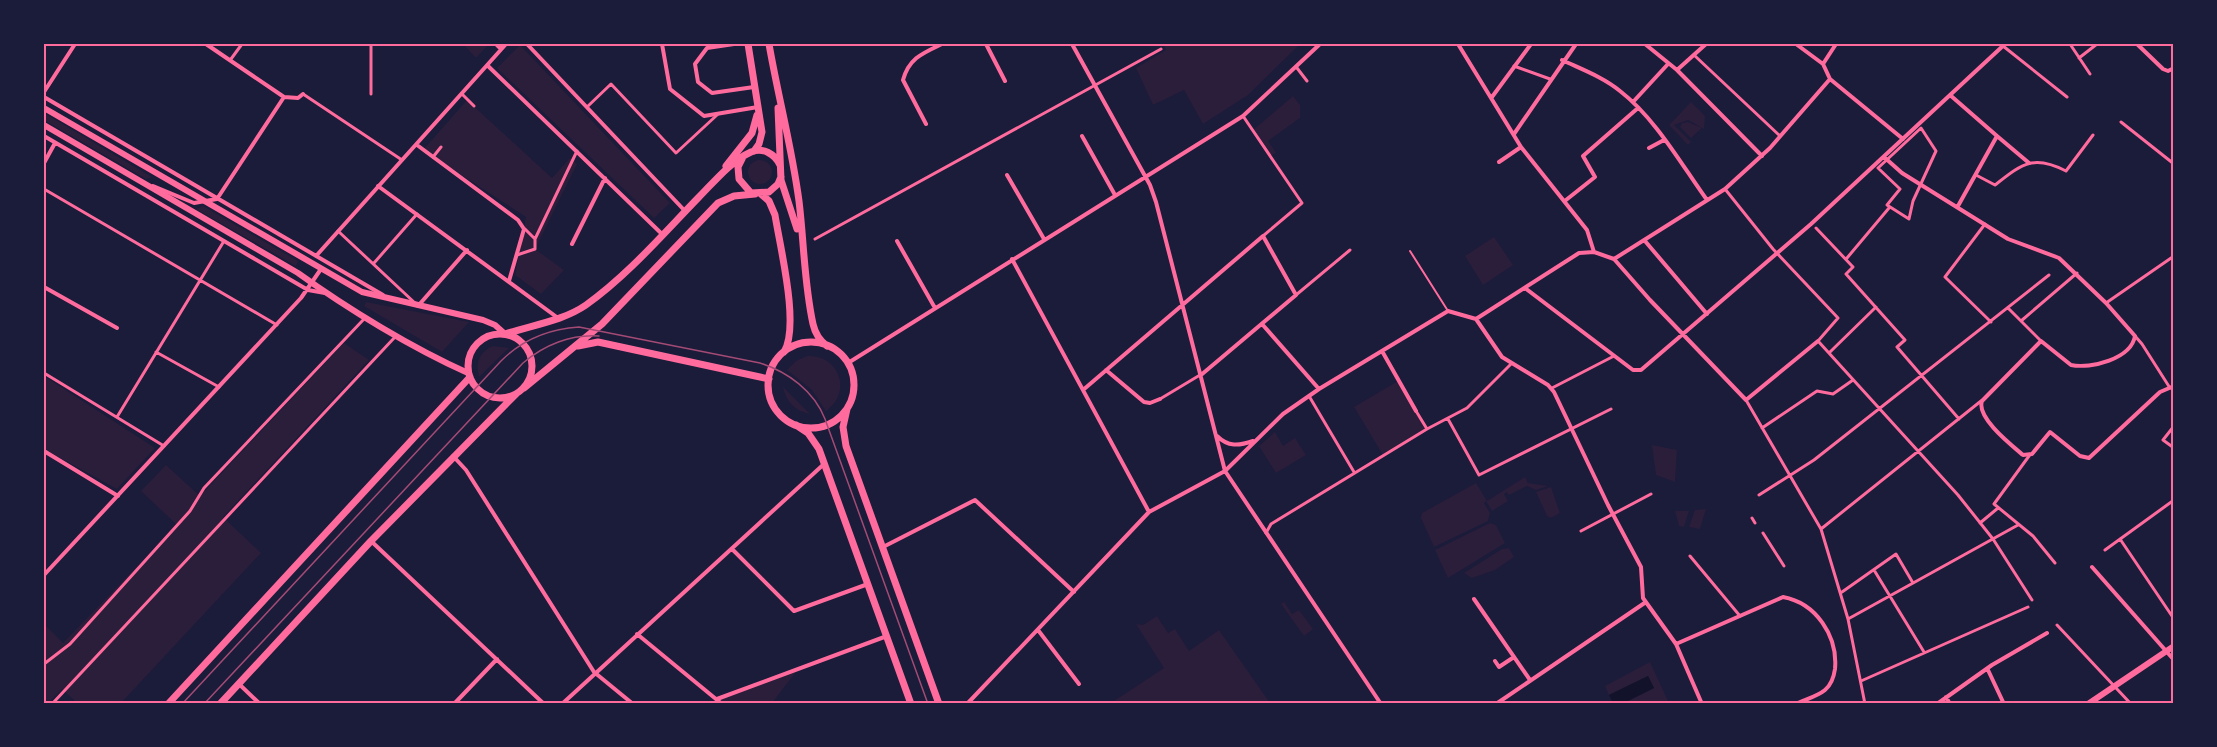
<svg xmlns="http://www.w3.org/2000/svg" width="2217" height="747" font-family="'Times New Roman',serif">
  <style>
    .green { fill: #2a1e3b }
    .water { fill: #12122b }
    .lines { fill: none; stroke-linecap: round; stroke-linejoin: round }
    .service { stroke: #ff6b9d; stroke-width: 2 }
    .pedestrian { stroke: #ff6b9d; stroke-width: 3 }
    .minor { stroke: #ff6b9d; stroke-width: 4 }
    .secondary { stroke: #ff6b9d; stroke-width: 6 }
    .primary { stroke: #ff6b9d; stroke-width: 7 }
    .tram { stroke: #a44b75; stroke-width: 1.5 }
    .neatline { fill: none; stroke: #ff6b9d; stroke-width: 2 }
  </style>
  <rect width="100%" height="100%" fill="#1b1b3a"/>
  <path class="green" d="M463,44h23l2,1 -12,13z
    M1163,44h137l-52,51 -45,29 -19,-34 -31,15 -17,-37 30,-18z
    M520,45l150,158 -16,15 -157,-150z
    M1293,96l7,9v13l-32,23 8,12 -6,3 -18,-25z
    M467,100l85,78 18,-20 7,6 -42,85 29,21 -23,24 -26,-19 11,-58 -103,-67z
    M1691,102l14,14 -1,13 -16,-9 -14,5 17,17 -3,3 -19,-20z
    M44,113l108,64 -6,2 -102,-59z
    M1688,122l14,6 -11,10 -11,-11 2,-4z
    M748 172a12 12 0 1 1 24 0a12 12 0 1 1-24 0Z
    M203,206l95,55 -2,5 -100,-57z
    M1494,237l19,28 -30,20 -18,-29z
    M366,302l103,20 -27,30 -78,-46z
    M344,343l25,17 -146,157 38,36 -140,150h-44l-15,-14 -14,14h-4v-79l19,19 114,-118 -36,-34 25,-26 34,31z
    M493,346l16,2 -30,29c-4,-14 0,-25 14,-31z
    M807,356c32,-2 46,36 19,55l-14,-21 -25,-20 9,-9z
    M44,376l111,72 -38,41 -73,-40z
    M1398,381l29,48 -44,26 -29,-48z
    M783,387l27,27c-15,-3 -24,-12 -27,-27z
    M1275,432l8,14 12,-8 11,17 -30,18 -17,-27z
    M1652,445l25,5 -2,32 -19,-7z
    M1525,477l3,6 20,3 -12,4 -9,-4 -18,9 -2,-3 -3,2 4,7 -16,10 -6,-10 -2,2 6,10 -2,8 -54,26 -13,-29 1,-5 54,-30 11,18z
    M1551,487l9,26 -9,5 -4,-2 -11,-24z
    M1706,509l-6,20 -11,-2 6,-17z
    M1675,511h14l-5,16 -5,-1z
    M1490,523l6,2 9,18 -57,35 -13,-28z
    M1509,548l5,9 -19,13 -23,8 -8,-5 38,-24z
    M1284,602l8,12 7,-4 14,19 -9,7 -23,-32z
    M1157,616l11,17 7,-4 14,22 30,-21 51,73h-159l53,-35 -28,-44 7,1z
    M1650,662l19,41h-45l30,-15 -6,-12 -39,19 -4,-9z
    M799,668l-27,35h-50l-5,-4z"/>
  <path class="water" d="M1648,676l6,12 -30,15h-11l-4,-8z"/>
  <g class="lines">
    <path class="service" d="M1410,251l38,60"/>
    <path class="pedestrian" d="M2070,44l20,30
      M2003,46l64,51
      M1694,55l86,81
      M2079,58l18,-14
      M231,59l11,-15
      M1514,66l36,13
      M1297,68l10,13
      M303,94l99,66
      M371,94v-50
      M462,94l12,12
      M587,107l24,-23 65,69 41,-38
      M1243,116l59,87 -39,33
      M2121,122l53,42
      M1921,128l15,23 -23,50 -4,18 -22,-14 13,-16 -22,-21z
      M433,157l8,-10
      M2066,171l27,-36
      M1976,175l19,10c27,-21 38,-31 71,-14
      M44,189l233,136
      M1725,189l48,60 65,69 -20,23 140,154 35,44 39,61
      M1985,224l-40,53 46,45
      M1816,228l37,39 -7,7 59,66 -8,7 62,72
      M525,229l10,10 42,-88
      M338,231l78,73
      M815,239l346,-190
      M517,255l18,-6v-10
      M1847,258l42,-50
      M374,263l43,-49
      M1296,295l54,-45
      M2106,303l68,-47
      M2009,309l32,32
      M2021,321l56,-48
      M2135,336l7,8 28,44
      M156,352l63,35
      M1829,353l47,-46
      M44,373l120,73
      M1552,388l62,-32
      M1309,396l45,76
      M1160,399l40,-24
      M1746,400l75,129 27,90 17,85
      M1416,411l11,18
      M117,417l107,-176
      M1448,419l31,56 132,-66
      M2174,426l-11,14 11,8
      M1762,428l55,-37 16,3 20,-14
      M2029,456l-35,48 39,32 22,27
      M1759,495l55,-35 235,-185
      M1752,518l3,5
      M1980,523l18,-15
      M1821,529l160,-128
      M1581,531l70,-37
      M1266,533l5,-9 156,-95 40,-21 44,-44
      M1763,533l21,33
      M2120,539l54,80
      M2105,550l69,-50
      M1690,556l50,60
      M1874,570l50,82
      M1842,592l54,-38 17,29
      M1848,619l170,-94
      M2057,625l74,79
      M44,664l26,-20 120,-133 14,-23 160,-169
      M1861,681l167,-74
      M52,704l343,-367"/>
    <path class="minor" d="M496,44l5,5
      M527,44l158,167
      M662,44l8,45 34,27 54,-9
      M734,44l-27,4 -12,16 3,18 14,11 42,-6
      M986,44l19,37
      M1072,44l78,141 6,17 69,269 156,233
      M1458,44l63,103 66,83 7,22
      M1645,44l32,26 85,86
      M1796,44l27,20 7,15 73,60
      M2137,44l26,25 5,2 6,-3
      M1562,60c19,9 41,17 58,31 36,28 61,73 87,109
      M1823,64l13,-20
      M488,66l175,169
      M1677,70l29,-26
      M44,92l31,-48
      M1950,95l47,41 -39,70
      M44,97l339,198
      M284,97l14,1 5,-4
      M1492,97l39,-53
      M1633,102l35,-38
      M926,124l-23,-44c6,-22 20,-27 39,-36
      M1514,134l62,-90
      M44,136l264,154 17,3
      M1082,136l33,59
      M1997,136l32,27
      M417,145l101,75 6,9 -15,52
      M1649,148l15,-8
      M1884,157l18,16 106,66 51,19 47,45 29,33c-4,23 -44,33 -64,29l-30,-24 -59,60c-6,16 28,43 41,54l9,-1 18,-22 30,24 9,2 71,-66 14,-6
      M1499,162l22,-15
      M44,163l11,-20
      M1007,175l37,64
      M153,186l41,17 23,-4 67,-102 -78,-53
      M378,186l180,132
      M1566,200l29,-23 -12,-21 55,-48
      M897,241l38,67
      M1645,241l62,73
      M572,244l33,-66
      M316,256l190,-212
      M1012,259l137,253
      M1614,259l36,41 96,100 72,-59
      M1614,259l111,-70 45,-41 60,-69
      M44,287l73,41
      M1525,288l108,82h8l170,-146 194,-180
      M418,306l49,-56
      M1476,319l26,38 46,28 6,7 54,113 33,62 2,31 33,46 26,60
      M1262,324l57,65
      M1382,351l34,60
      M848,363l395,-247 77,-72
      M1106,370l38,32 6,1 10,-4
      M1083,390l180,-154 33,59 -95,80
      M1217,436c11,11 22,10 36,5
      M44,451l74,45
      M453,456l13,14 128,202 39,32
      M371,541l173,163
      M883,547l92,-47 99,92
      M732,549l62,62 74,-27
      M2092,567l82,93
      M44,575l257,-277 20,-29
      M1474,599l56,81
      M1038,630l41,54
      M637,634l85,70
      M1676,644l107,-47c33,6 55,39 52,72 -1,7 -4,16 -10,21 -7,6 -21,10 -29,14
      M1495,661l4,6 15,-10
      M1988,670l16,34
      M239,684l21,20
      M1946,697l4,7
      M717,699l170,-63
      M454,704l43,-45
      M562,704l262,-240
      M967,704l182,-192 76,-41 58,-57 36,-25 129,-78 28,8 103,-66 15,-1 20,7
      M1496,704l150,-102
      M1937,704l55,-39 55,-32"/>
    <path class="secondary" d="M44,108l318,184 121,28 12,5 10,9
      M44,125l254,148c50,36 114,75 170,100
      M2088,704l86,-58"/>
    <path class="primary" d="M748,44l14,88 -3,12 -5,7
      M769,44c9,52 23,104 30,157 5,41 5,82 14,123 2,9 6,16 14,22
      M778,108l3,72 16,49
      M742,159l-4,8 1,12 12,14 18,-1 9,-8 3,-7
      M726,166l26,-33 5,-18
      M761,194l8,7 6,14c5,32 25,111 9,137
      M468 366a32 32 0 1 1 64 0a32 32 0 1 1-64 0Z
      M505,334c27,-9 58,-13 81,-29 42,-30 77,-71 113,-108 15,-15 32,-36 52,-45 12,-5 24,2 29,13
      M768 385a43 43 0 1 1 86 0a43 43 0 1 1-86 0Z
      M578,346l20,-4 171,37
      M524,388l78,-64 116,-121 16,-7 21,-2
      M847,409l-4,18 3,19 93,258
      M796,425l12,8 11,16 92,255
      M168,704l302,-327
      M220,704l151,-163 145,-147"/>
    <path class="tram" d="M182,704l319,-343c22,-22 47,-32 78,-34l181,36c28,9 54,28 65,56l103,285
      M204,704l319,-341c21,-18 48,-29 76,-27"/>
  </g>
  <rect width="2217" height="747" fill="none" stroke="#1b1b3a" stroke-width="90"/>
  <rect x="45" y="45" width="2127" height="657" class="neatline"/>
</svg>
